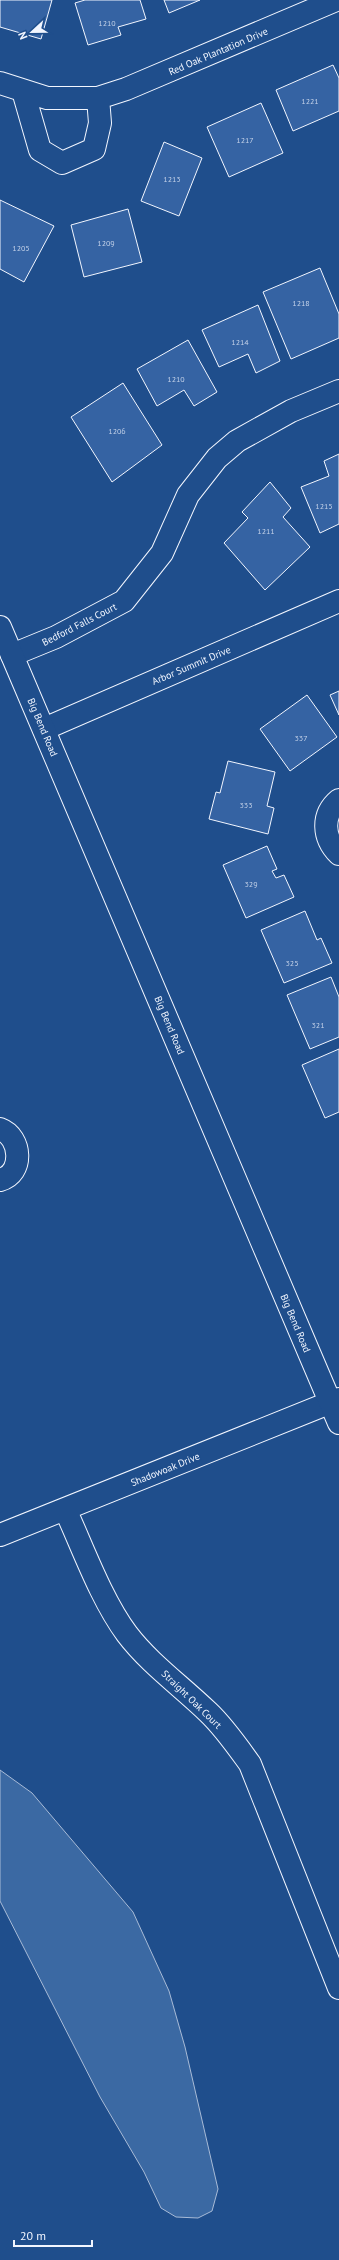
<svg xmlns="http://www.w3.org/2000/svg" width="339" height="2260" font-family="'PT Sans',sans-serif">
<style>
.water{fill:#3b69a3;stroke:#a8bbd7}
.building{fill:#3563a3;stroke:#f2f6ff}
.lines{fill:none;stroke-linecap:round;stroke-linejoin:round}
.minor-casing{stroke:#f2f6ff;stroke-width:24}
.primary-casing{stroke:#f2f6ff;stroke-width:24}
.minor{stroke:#1f4e8c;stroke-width:22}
.primary{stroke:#1f4e8c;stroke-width:22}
.labels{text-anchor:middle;stroke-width:3;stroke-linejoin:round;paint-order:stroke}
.number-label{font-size:8px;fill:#c3d1e8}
.street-label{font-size:10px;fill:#f2f6ff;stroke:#1f4e8c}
</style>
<rect width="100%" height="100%" fill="#1f4e8c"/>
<path class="water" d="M0 1770 32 1793 133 1912 169 1991 185 2047 218 2189 212 2211 198 2218 176 2217 161 2208 144 2172 100 2097 0 1901Z"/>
<path class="building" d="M0 0H52L41 39 0 27Z
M85 0H140L146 19 118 27 121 35 88 45 75 3Z
M164 0H200L169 13Z
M333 65 339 78V111L293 131 276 90Z
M261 103 283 153 229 177 207 127Z
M164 142 202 158 179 216 141 201Z
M0 200 54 226 24 282 0 269Z
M128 209 142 262 84 277 71 225Z
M320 268 339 314V338L291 359 263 292Z
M258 305 280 361 256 373 248 354 219 367 202 330Z
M188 340 217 392 194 406 184 390 157 406 137 369Z
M123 383 162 445 112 482 71 417Z
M339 454V524L320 533 301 487 329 476 324 461Z
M270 482 291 508 283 517 310 547 265 590 224 543 248 518 242 512Z
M339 691V715L330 695Z
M307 695 337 737 290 771 260 729Z
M228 761 275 772 267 806 274 808 268 834 209 819 216 792 220 793Z
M267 846 277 869 272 871 276 878 284 875 294 897 246 918 223 865Z
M305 911 317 940 321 938 332 963 284 983 261 930Z
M331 977 339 997V1037L310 1049 287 995Z
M339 1049V1112L325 1118 302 1065Z"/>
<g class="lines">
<g class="minor-casing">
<path id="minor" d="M0 83 47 98H98L126 89 336 0
M23 91 40 150 62 163 94 149 100 123 98 98
M12 655 56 637 124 601 162 553 188 495 217 458 237 441 291 411 339 391
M44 729 339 601
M339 800C321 815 323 838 339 854
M0 1129C22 1137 24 1174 0 1180
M65 1509C83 1548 101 1599 127 1634 149 1663 181 1686 208 1712 224 1727 237 1746 250 1764L339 1988
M0 1535 339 1399"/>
</g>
<g class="primary-casing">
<path id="primary" d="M0 627 339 1423"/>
</g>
<use href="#minor" class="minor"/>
<use href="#primary" class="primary"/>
</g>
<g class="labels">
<g class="number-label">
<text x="107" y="26">1210</text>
<text x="310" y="104">1221</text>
<text x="245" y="143">1217</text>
<text x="172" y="182">1213</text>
<text x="106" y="246">1209</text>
<text x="21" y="251">1205</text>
<text x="301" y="306">1218</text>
<text x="240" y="345">1214</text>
<text x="176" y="382">1210</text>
<text x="117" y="434">1206</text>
<text x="324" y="509">1215</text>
<text x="266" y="534">1211</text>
<text x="301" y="741">337</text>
<text x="246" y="808">333</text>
<text x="251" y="887">329</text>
<text x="292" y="966">325</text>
<text x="318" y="1028">321</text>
</g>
<g class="street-label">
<text transform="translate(218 51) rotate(-23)" y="4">Red Oak Plantation Drive</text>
<text transform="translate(79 624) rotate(-27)" y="4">Bedford Falls Court</text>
<text transform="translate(191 665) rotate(-23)" y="4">Arbor Summit Drive</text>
<text transform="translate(43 727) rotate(67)" y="4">Big Bend Road</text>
<text transform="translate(170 1025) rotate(67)" y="4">Big Bend Road</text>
<text transform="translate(296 1323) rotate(67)" y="4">Big Bend Road</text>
<text transform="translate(165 1469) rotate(-22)" y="4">Shadowoak Drive</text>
<text transform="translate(192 1699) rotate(44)" y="4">Straight Oak Court</text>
</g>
</g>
<g transform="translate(32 32) rotate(248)" stroke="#1f4e8c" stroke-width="3" paint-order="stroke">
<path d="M0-3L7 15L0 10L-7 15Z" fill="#f2f6ff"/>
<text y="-6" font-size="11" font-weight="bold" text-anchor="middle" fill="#f2f6ff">N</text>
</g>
<path d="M14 2240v6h78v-6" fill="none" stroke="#f2f6ff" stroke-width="2"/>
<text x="20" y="2240" font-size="12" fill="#f2f6ff" stroke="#1f4e8c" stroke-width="3" paint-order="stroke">20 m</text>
</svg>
